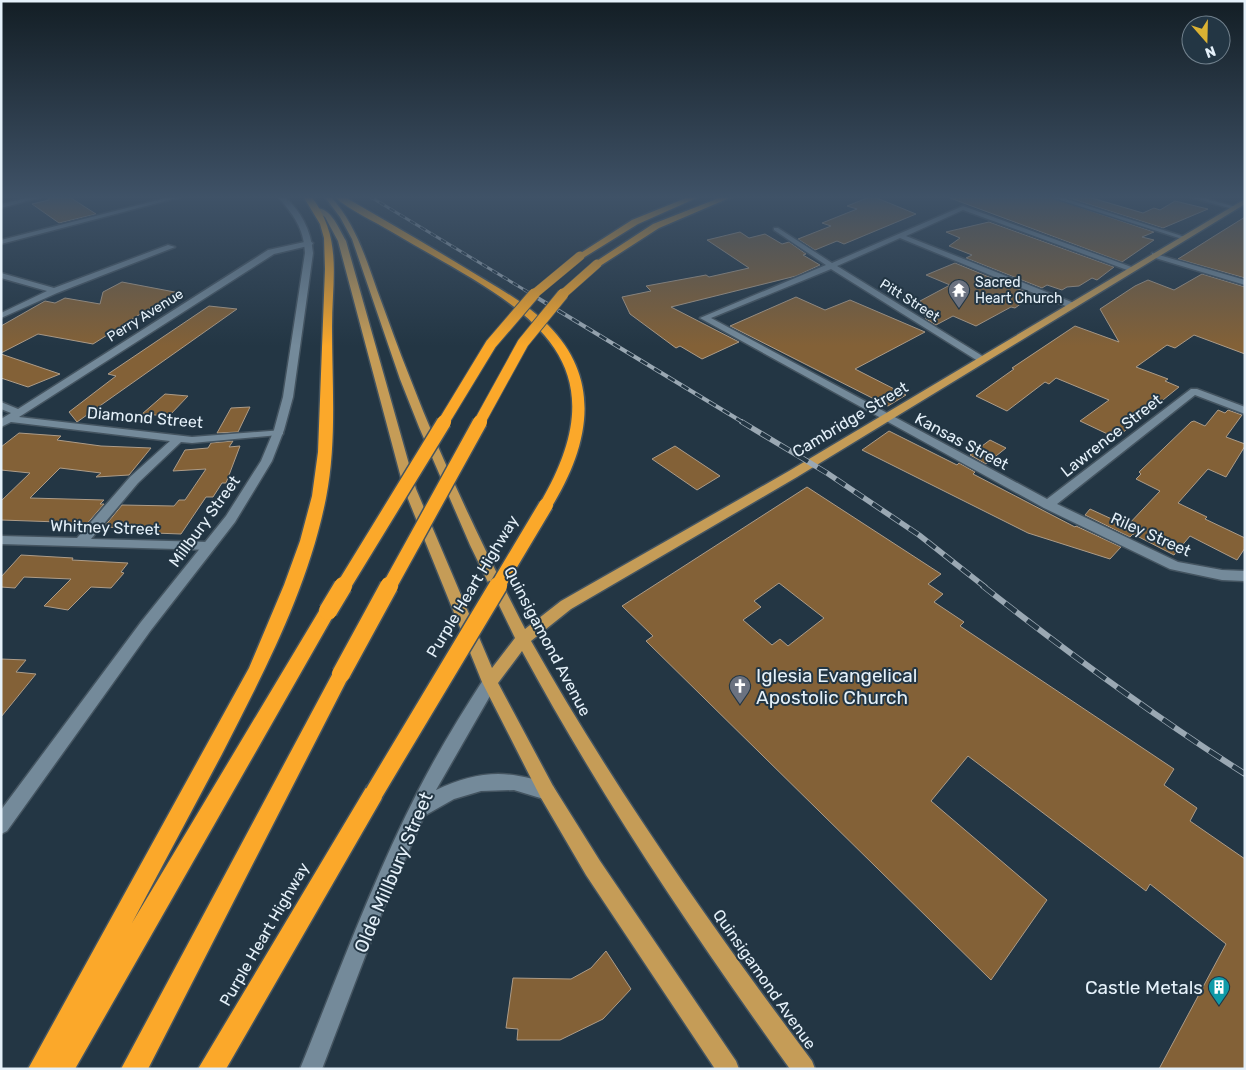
<svg xmlns="http://www.w3.org/2000/svg" width="1246" height="1070" font-family="Rubik,sans-serif">
<style>
.building{fill:#836137;stroke:#ad9c88;fill-rule:evenodd}
.lines{fill:none;stroke-linecap:round;stroke-linejoin:round}
.street-casing{stroke:#445460;stroke-width:3}
.secondary-casing{stroke:#445460;stroke-width:3}
.primary-casing{stroke:#445460;stroke-width:3}
.highway-casing{stroke:#445460;stroke-width:3}
.street{fill:#748a9a;fill-rule:evenodd}
.secondary{fill:#748a9a;fill-rule:evenodd}
.primary{fill:#c59c57;fill-rule:evenodd}
.highway{fill:#fba82a;fill-rule:evenodd}
.rail-far3-casing{stroke:#9aa8b3;stroke-width:3}
.rail-far2-casing{stroke:#9aa8b3;stroke-width:4}
.rail-far1-casing{stroke:#9aa8b3;stroke-width:5.5}
.rail-casing{stroke:#9aa8b3;stroke-width:6}
.rail-far3{stroke:#233644;stroke-width:2;stroke-dasharray:6;stroke-linecap:butt}
.rail-far2{stroke:#233644;stroke-width:2.5;stroke-dasharray:8;stroke-linecap:butt}
.rail-far1{stroke:#233644;stroke-width:4;stroke-dasharray:11;stroke-linecap:butt}
.rail{stroke:#233644;stroke-width:4.5;stroke-dasharray:14;stroke-linecap:butt}
.highway-bridge-far3-casing{stroke:#445460;stroke-width:10;stroke-linecap:butt}
.highway-bridge-far2-casing{stroke:#445460;stroke-width:13;stroke-linecap:butt}
.highway-bridge-far1-casing{stroke:#445460;stroke-width:17;stroke-linecap:butt}
.highway-bridge-casing{stroke:#445460;stroke-width:21;stroke-linecap:butt}
.highway-bridge-far3{stroke:#fba82a;stroke-width:9}
.highway-bridge-far2{stroke:#fba82a;stroke-width:11}
.highway-bridge-far1{stroke:#fba82a;stroke-width:14}
.highway-bridge{stroke:#fba82a;stroke-width:18}
.labels{text-anchor:middle;stroke-width:4;stroke-linejoin:round;paint-order:stroke}
.far-poi-label{font-size:14px;fill:#e5f1fa;stroke:#233644;text-anchor:start}
.far-street-label{font-size:14px;fill:#e5f1fa;stroke:#233644}
.street-label{font-size:16px;fill:#e5f1fa;stroke:#233644}
.near-poi-label{font-size:19px;fill:#e5f1fa;stroke:#233644;text-anchor:start}
.near-street-label{font-size:19px;fill:#e5f1fa;stroke:#233644}
</style>
<rect width="100%" height="100%" fill="#233644"/>
<path class="building" d="M47 196H68L96 214 59 223 32 204 49 200Z
M872 196 916 214 844 244 837 241 815 250 798 239 831 226 822 223 857 209 847 206Z
M950 196H1046L1154 232 1142 237 1154 240 1122 262 950 198Z
M1063 196H1085L1143 213 1154 208 1160 210 1175 201 1208 209 1163 228Z
M1245 217V278L1178 259 1216 235Z
M989 222 1114 267 1097 280 1092 278 1079 286 1067 287 1062 290 1047 285 1042 288 966 258 972 255 949 246 960 238 946 232Z
M740 232 749 238 765 234 782 244 789 242 806 254 803 255 820 265 796 276 671 307 739 342 702 359 680 346 676 348 630 314 622 297 651 291 646 286 706 275 709 277 749 268 707 240Z
M955 263 1033 295 1015 308 1011 307 976 326 953 316 936 325 926 319 920 301 950 285 926 275Z
M1202 274 1245 287V354L1194 335 1175 348 1167 345 1136 367 1168 379 1165 381 1179 387 1116 438 1080 421 1109 400 1056 378 1049 384 1045 382 1007 411 976 396 1014 369 1012 368 1075 326 1119 342 1100 309 1135 286 1148 280 1174 290Z
M122 282 180 293 142 313 93 344 38 334 1 353V326L45 301 55 303 65 298 100 304 103 292Z
M796 297 825 310 850 300 925 332 855 369 906 395 888 406 730 326Z
M209 306 237 309 77 422 69 412 116 376 108 374Z
M1 354 60 374 28 387 1 378Z
M165 394 188 396 169 416 142 414Z
M250 407 238 432 217 433 231 408Z
M1218 410 1225 413 1228 410 1242 415 1226 437 1245 444V446L1226 477 1208 469 1178 503 1207 517 1205 519 1245 538V548L1237 560 1190 536 1174 555 1133 534 1130 537 1085 515 1090 509 1127 526 1160 491 1136 479 1141 474 1139 472 1191 422 1194 421 1205 426Z
M889 431 957 465 959 463 975 472 973 474 1075 527 1076 526 1121 547 1110 559 1028 533 862 450Z
M19 433 61 436 57 440 101 446 151 448 129 475 96 477 101 473 60 468 30 498 104 500 100 504H104L85 526 55 527 59 522 1 520V501L30 473 1 470V447Z
M990 440 1006 448 986 464 970 455Z
M233 441 229 447 240 446 226 483H222L213 497H206L181 534 154 533 157 529 104 527 122 505 174 506 179 500H185L206 469 173 471 185 450 208 448 211 443Z
M675 446 720 476 697 490 652 459Z
M807 487 941 574 928 584 943 594 934 602 964 622 960 626 1174 769 1164 785 1197 808 1190 821 1245 859V1069H1159L1226 944 1150 884 1146 891 968 756 931 801 1047 900 991 980 646 641 653 636 622 606ZM779 583 824 618 788 646 780 639 772 645 743 620 761 607 754 601Z
M21 555 73 558 72 560 128 563 121 572 124 573 111 588 91 587 68 610 44 606 71 579 24 577 15 588 1 587V577Z
M1 659 26 660 16 672 36 674 1 717Z
M606 951 631 989 603 1019 560 1040H517L518 1029 506 1028 513 978 571 979 591 968Z"/>
<g class="lines">
<g class="street-casing">
<path id="street" d="M35 196H45L1 208V204Z
M174 196H184L1 244V240Z
M1048 196H1057L1188 238 1182 239Z
M963 206 1137 269 1130 271 963 210 906 236 1074 303V307H1068L900 238 837 266 984 357V361H978L831 269 711 318 1047 499 1191 389H1197L1245 407V414L1195 395 1057 504 1178 562 1222 570 1245 571V581L1222 580 1170 569 1044 508 700 318 826 265 774 230V228H778L832 263Z
M309 241 313 243 312 245 274 254 19 417 192 437 283 430V434L279 435 192 443 181 442 138 483 91 539 208 542 212 544 214 547 212 550 1 544V536L77 538 130 477 170 441 11 422 1 427V419L11 413 1 409V402L18 409 268 250Z
M168 245 175 247 57 293 1 318V313L47 291 1 278V273L54 288Z
M1152 253 1245 280V285L1152 257Z"/>
</g>
<g class="secondary-casing">
<path id="secondary" d="M277 196H284C301 211 311 230 313 253L293 397 284 430 272 461 235 522 151 630 7 831 1 834V810L141 622 226 516 261 461 274 430 283 397 305 253C304 228 293 214 277 196Z
M1186 196H1196L1236 207 1233 209Z
M490 675 495 677 498 682 436 790C478 770 511 769 553 786L556 792 553 798 547 800 514 790 481 791 454 799 424 816 384 907 322 1069H300C338 975 373 879 419 789 439 750 461 714 485 677Z"/>
</g>
<g class="primary-casing">
<path id="primary" d="M324 196H330C355 223 365 256 377 290 388 319 398 349 410 378 443 464 483 547 525 629L561 601 789 471 1245 199V204L797 477 571 609 531 641C614 788 711 926 812 1061L815 1069H790C693 934 601 797 522 651L498 683 553 786 600 861 736 1061 739 1069H715L586 875 541 798 482 682 404 489 338 241 325 217 315 210V208C331 207 339 229 346 241L416 489 492 668 515 638 470 545 419 427 400 379 352 239 340 217Z"/>
</g>
<g class="highway-casing">
<path id="highway" d="M303 196H311C343 238 332 278 332 327 332 383 337 442 326 498 308 589 264 672 222 754 192 810 162 867 132 923L322 606 328 604 334 606 336 611 75 1069H28L249 668 284 585 300 541 312 496 318 452 325 269 324 238 320 224Z
M334 196H343C384 220 426 244 467 269 495 286 525 302 548 325 604 381 588 448 551 508L546 510 539 505C633 348 510 302 392 232 374 221 350 211 334 196Z
M691 196H701L638 224 583 258 576 256 632 220Z
M724 196H734L659 228 600 266 592 264 653 224Z
M341 666 347 669 350 674 148 1069H121L335 669Z
M374 783 381 786 384 793 381 800 226 1069H198L367 786Z"/>
</g>
<use href="#street" class="street"/>
<use href="#secondary" class="secondary"/>
<use href="#primary" class="primary"/>
<use href="#highway" class="highway"/>
<g class="rail-far3-casing">
<path id="rail-far3" d="M369 196 533 295"/>
</g>
<g class="rail-far2-casing">
<path id="rail-far2" d="M531 294 744 423"/>
</g>
<g class="rail-far1-casing">
<path id="rail-far1" d="M742 422 827 473 919 535 985 587"/>
</g>
<g class="rail-casing">
<path id="rail" d="M983 586C1068 653 1154 716 1245 774"/>
</g>
<use href="#rail-far3" class="rail-far3"/>
<use href="#rail-far2" class="rail-far2"/>
<use href="#rail-far1" class="rail-far1"/>
<use href="#rail" class="rail"/>
<g class="highway-bridge-far3-casing">
<path id="highway-bridge-far3" d="M533 295 580 256
M562 295 597 264"/>
</g>
<g class="highway-bridge-far2-casing">
<path id="highway-bridge-far2" d="M443 423 491 344 534 294
M479 423 523 343 563 294"/>
</g>
<g class="highway-bridge-far1-casing">
<path id="highway-bridge-far1" d="M343 587 444 422
M389 587 480 422
M497 587 546 505"/>
</g>
<g class="highway-bridge-casing">
<path id="highway-bridge" d="M328 611 343 586
M341 674 389 586
M374 793 498 586"/>
</g>
<use href="#highway-bridge-far3" class="highway-bridge-far3"/>
<use href="#highway-bridge-far2" class="highway-bridge-far2"/>
<use href="#highway-bridge-far1" class="highway-bridge-far1"/>
<use href="#highway-bridge" class="highway-bridge"/>
</g>
<linearGradient id="sky" x2="0" y2="1"><stop stop-color="#131e25"/><stop offset="0.57" stop-color="#3f5267"/><stop offset="1" stop-color="#3f5267" stop-opacity="0"/></linearGradient>
<rect width="1246" height="346" fill="url(#sky)"/>
<defs>
<g id="temple-pin" transform="scale(1.125)"><path d="M0 17L-7.5 6A9.5 9.5 0 1 1 7.5 6Z" fill="#6b7280" stroke="#233644"/><path d="M0-6L5-2H3V0L6.5 2.5H4V6H1.5V3h-3V6H-4V2.5H-6.5L-3 0V-2H-5Z" fill="#fff"/></g>
<g id="church-pin" transform="scale(1.125)"><path d="M0 17L-7.5 6A9.5 9.5 0 1 1 7.5 6Z" fill="#6b7280" stroke="#233644"/><path d="M-1.2-6h2.4v3.5h3.3v2.4h-3.3V6h-2.4V-.1h-3.3v-2.4h3.3Z" fill="#fff"/></g>
<g id="building-pin" transform="scale(1.125)"><path d="M0 17L-7.5 6A9.5 9.5 0 1 1 7.5 6Z" fill="#0f9aa8" stroke="#233644"/><path d="M-4-6H4V6H1V3H-1V6H-4ZM-2.5-4.3h1.7v1.8h-1.7ZM.8-4.3h1.7v1.8H.8ZM-2.5-1h1.7V.8h-1.7ZM.8-1h1.7V.8H.8Z" fill="#fff"/></g>
</defs>
<g fill-rule="evenodd">
<use href="#temple-pin" x="959" y="290"/>
<use href="#church-pin" x="740" y="686"/>
<use href="#building-pin" x="1219" y="987"/>
</g>
<g class="labels">
<g class="far-poi-label">
<text x="975" y="287">Sacred<tspan x="975" dy="16">Heart Church</tspan></text>
</g>
<g class="far-street-label">
<text transform="translate(910 300) rotate(32)" y="5">Pitt Street</text>
<text transform="translate(145 315) rotate(-32)" y="5">Perry Avenue</text>
</g>
<g class="street-label">
<text transform="translate(145 417) rotate(5)" y="6">Diamond Street</text>
<text transform="translate(850 419) rotate(-31)" y="6">Cambridge Street</text>
<text transform="translate(1111 435) rotate(-38)" y="6">Lawrence Street</text>
<text transform="translate(962 441) rotate(28)" y="6">Kansas Street</text>
<text transform="translate(204 521) rotate(-54)" y="6">Millbury Street</text>
<text transform="translate(105 527) rotate(2)" y="6">Whitney Street</text>
<text transform="translate(1151 534) rotate(24)" y="6">Riley Street</text>
<text transform="translate(472 586) rotate(-59)" y="6">Purple Heart Highway</text>
<text transform="translate(548 641) rotate(62)" y="6">Quinsigamond Avenue</text>
<text transform="translate(264 934) rotate(-60)" y="6">Purple Heart Highway</text>
<text transform="translate(765 979) rotate(55)" y="6">Quinsigamond Avenue</text>
</g>
<g class="near-poi-label">
<text x="756" y="682">Iglesia Evangelical<tspan x="756" dy="22">Apostolic Church</tspan></text>
<text x="1203" y="994" text-anchor="end">Castle Metals</text>
</g>
<g class="near-street-label">
<text transform="translate(393 872) rotate(-67)" y="7">Olde Millbury Street</text>
</g>
</g>
<rect width="1246" height="1070" fill="none" stroke="#e5f1fa" stroke-width="5"/>
<g transform="translate(1206 40) rotate(160)"><circle r="24" fill="#233644" stroke="#71818d"/>
<path d="M0-4L9 19L0 12L-9 19Z" fill="#dbb233"/>
<text y="-8" font-size="14" font-weight="bold" text-anchor="middle" fill="#e5f1fa">N</text>
</g>
</svg>
